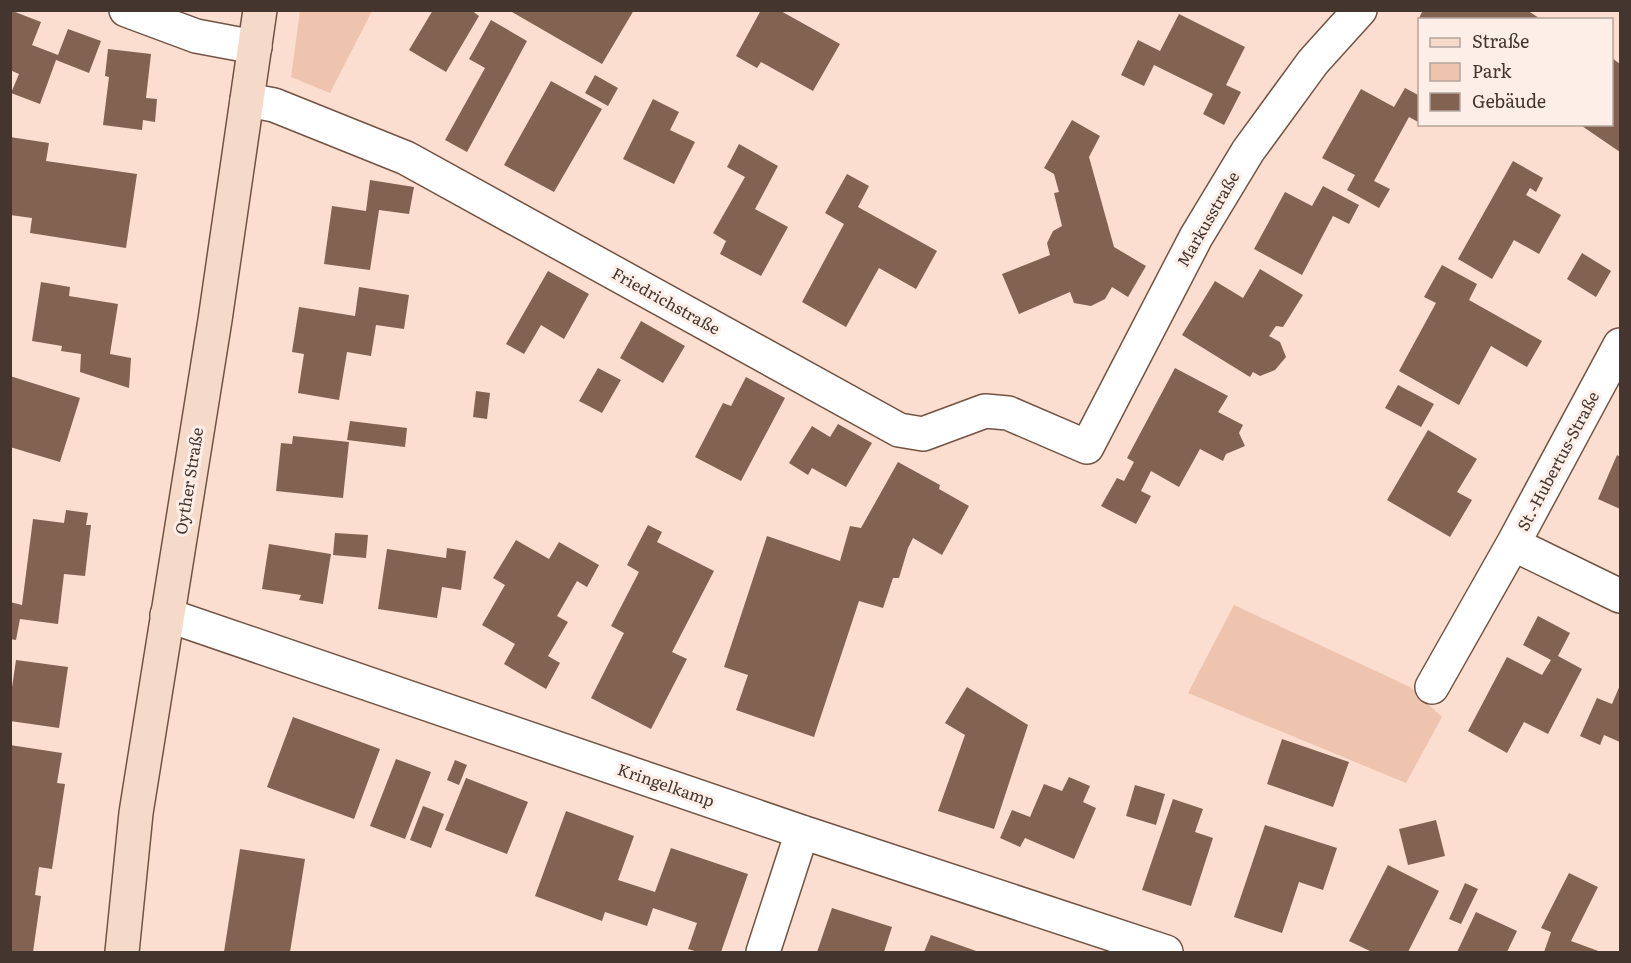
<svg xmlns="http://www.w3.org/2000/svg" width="1631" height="963" font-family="Literata,serif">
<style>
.green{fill:#eec4ae}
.building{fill:#826352}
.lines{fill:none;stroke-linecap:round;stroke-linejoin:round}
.street-casing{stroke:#725343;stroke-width:36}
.secondary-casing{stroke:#725343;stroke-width:36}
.street{stroke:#fff;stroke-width:33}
.secondary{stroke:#f5daca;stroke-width:33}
.labels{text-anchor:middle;stroke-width:6;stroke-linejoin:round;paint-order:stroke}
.street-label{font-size:16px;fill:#44362f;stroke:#fdeee7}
</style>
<rect width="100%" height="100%" fill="#fbdecf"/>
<path class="green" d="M300 11H372L330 93 291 77Z
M1234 605 1410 687 1442 717 1406 783 1188 693Z"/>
<path class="building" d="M10 10 41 22 32 45 58 55 68 29 101 41 89 73 56 60 40 104 11 93 19 74 10 70Z
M433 10H471L479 16 446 72 409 50Z
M513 10H634L602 64 512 12Z
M761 10H779L840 44 813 91 761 62 757 68 736 56Z
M1423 10H1527L1542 20H1418Z
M1179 14 1245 47 1226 85 1241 92 1224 125 1203 114 1213 94 1154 65 1144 86 1121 75 1138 40 1160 51Z
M491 20 527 41 467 152 445 140 485 68 469 59Z
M108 49 151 54 146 98 157 99 155 122 143 120 142 130 103 125 109 77 105 76Z
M1612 58 1620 64V152L1579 124H1612Z
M595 75 618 88 608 106 585 93Z
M551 81 602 109 554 192 504 165Z
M1405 88 1420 96V123L1409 117 1374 181 1390 189 1379 208 1347 190 1355 175 1322 158 1361 89 1394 107Z
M653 99 679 112 670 130 695 142 674 184 623 159Z
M1072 120 1100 136 1089 157 1114 247 1146 266 1128 297 1112 287 1105 299 1091 306 1074 303 1070 292 1019 314 1002 274 1050 255 1047 243 1053 231 1062 226 1054 193 1059 192 1054 174 1044 168Z
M10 137 49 143 46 161 137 174 126 248 30 233 32 218 10 215Z
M739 144 778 166 755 209 788 227 761 276 720 254 726 241 713 233 745 177 727 167Z
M1513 161 1543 178 1536 192 1530 188 1526 195 1561 215 1539 254 1514 240 1492 279 1458 259Z
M847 174 869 186 858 207 937 251 916 289 879 268 846 327 802 302 844 224 825 213Z
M370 180 414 187 409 214 379 210 370 270 324 264 332 206 366 211Z
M1323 186 1359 205 1349 224 1333 216 1302 275 1254 249 1285 192 1312 206Z
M1582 253 1611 271 1596 297 1567 279Z
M1442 265 1477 284 1469 300 1542 341 1527 367 1491 346 1459 405 1399 371 1436 303 1424 297Z
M1260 269 1303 295 1283 327 1276 326 1269 336 1280 342 1286 357 1275 370 1260 376 1253 372 1250 377 1182 335 1215 281 1243 298Z
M548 271 589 294 564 339 541 325 524 354 506 344Z
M41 282 70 287 69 296 118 304 110 354 131 358 129 388 80 372 81 354 61 351 62 346 32 341Z
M359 287 409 295 404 329 376 325 371 356 347 352 339 400 298 393 304 354 292 352 299 307 355 316Z
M641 321 685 346 663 383 620 358Z
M598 368 621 380 602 413 579 401Z
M1175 368 1228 396 1218 412 1243 425 1239 433 1245 446 1226 454 1223 461 1200 449 1179 487 1151 471 1141 491 1151 496 1136 524 1101 506 1117 478 1124 481 1134 462 1127 458Z
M10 376 80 398 60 462 10 447Z
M746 377 785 398 741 481 695 457 723 403 731 406Z
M1398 385 1434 404 1421 427 1385 408Z
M476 391 490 393 487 419 473 417Z
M350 421 407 428 405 447 347 440Z
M838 424 872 443 846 487 812 468 808 475 789 463 812 426 830 437Z
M1428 430 1477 459 1457 492 1472 500 1450 537 1387 500Z
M293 436 349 442 343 498 276 491 281 443 292 444Z
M1617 455 1620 457V509L1598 499Z
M898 462 940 485 939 489 969 506 942 555 913 538 908 548 899 578H893L883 608 859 601 814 737 736 710 748 675 724 667 767 536 840 561 850 526 861 528Z
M66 510 88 513 86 525H91L85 576 64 574 58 624 20 619 16 640 10 639V602L22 605 33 519 64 523Z
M648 525 662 532 657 542 714 571 672 652 687 659 651 729 591 698 624 633 611 626 639 572 627 565Z
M335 533 368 535 366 558 333 555Z
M516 540 549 559 559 542 599 565 587 587 577 581 557 616 568 622 548 656 560 663 546 689 504 664 515 644 482 625 505 585 493 578Z
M269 544 331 554 323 604 299 600 301 595 262 589Z
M447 548 466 551 461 590 442 587 437 618 378 609 387 549 446 558Z
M1538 616 1570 633 1558 656 1582 669 1548 734 1524 722 1507 753 1468 731 1507 657 1542 675 1551 660 1523 645Z
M16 660 68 667 59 728 10 721V701Z
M1620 685V742L1604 735 1600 745 1580 736 1597 698 1612 704Z
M967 687 1028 725 994 829 938 811 965 735 945 723Z
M293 717 380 749 354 819 267 787Z
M1282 739 1349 762 1333 807 1267 784Z
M10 745 62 753 57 783 65 784 52 869 39 867 35 895 41 896 33 952H10Z
M396 759 431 772 405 839 370 826Z
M455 760 467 765 459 785 447 780Z
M1069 777 1090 786 1083 802 1096 808 1074 859 1025 838 1020 847 1000 838 1012 810 1030 817 1044 784 1062 791Z
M466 778 528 802 507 854 445 830Z
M1135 785 1165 794 1156 825 1126 816Z
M1173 799 1203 809 1195 832 1213 838 1191 906 1142 890Z
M423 806 444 814 431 848 410 840Z
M566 811 634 836 618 880 655 892 671 848 748 874 721 952H698L688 949 697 923 653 908 647 926 605 912 602 921 535 896Z
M1436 820 1445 856 1408 865 1399 829Z
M1265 825 1337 848 1323 890 1299 882 1282 933 1234 917Z
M240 849 305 859 290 952H224Z
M1388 865 1439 891 1408 952H1372L1349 941Z
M1569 873 1598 887 1571 941 1601 952H1544L1551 932 1541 928Z
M1465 883 1478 889 1461 924 1449 919Z
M832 908 892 927 884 952H817Z
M1476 912 1517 931 1507 952H1457Z
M931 935 979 952H924Z"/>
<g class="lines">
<g class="street-casing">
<path id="street" d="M126 10 196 36 255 47
M247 100 274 105 406 158 899 430 923 434 985 411 1008 413 1087 447 1196 237 1248 151 1313 62 1360 10
M1513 544 1620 596
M167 615 802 832 1166 952
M1432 687 1513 544 1620 345
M763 952 802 832"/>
</g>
<g class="secondary-casing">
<path id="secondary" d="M122 952 136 813 215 320 260 10"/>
</g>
<use href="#street" class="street"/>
<use href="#secondary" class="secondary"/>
</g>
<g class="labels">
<g class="street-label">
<text transform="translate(1208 219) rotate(-60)" y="6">Markusstraße</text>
<text transform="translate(666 301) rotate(29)" y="6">Friedrichstraße</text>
<text transform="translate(1558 461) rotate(-62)" y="6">St.-Hubertus-Straße</text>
<text transform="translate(189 481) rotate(-81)" y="6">Oyther Straße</text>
<text transform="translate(666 785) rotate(19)" y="6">Kringelkamp</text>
</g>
</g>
<rect width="1631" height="963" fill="none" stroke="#44362f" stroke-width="24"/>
<rect x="1418" y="18" width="195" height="108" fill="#fdeee7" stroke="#b3a49d" stroke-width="1.5"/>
<rect x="1430" y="38" width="30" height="9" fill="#f5daca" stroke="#b3a49d" stroke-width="1.5"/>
<text x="1472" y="48" font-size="18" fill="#44362f">Straße</text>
<rect x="1430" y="63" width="30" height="18" fill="#eec4ae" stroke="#b3a49d" stroke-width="1.5"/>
<text x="1472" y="78" font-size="18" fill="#44362f">Park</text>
<rect x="1430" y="93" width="30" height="18" fill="#826352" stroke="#b3a49d" stroke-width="1.5"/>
<text x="1472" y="108" font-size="18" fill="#44362f">Gebäude</text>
</svg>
